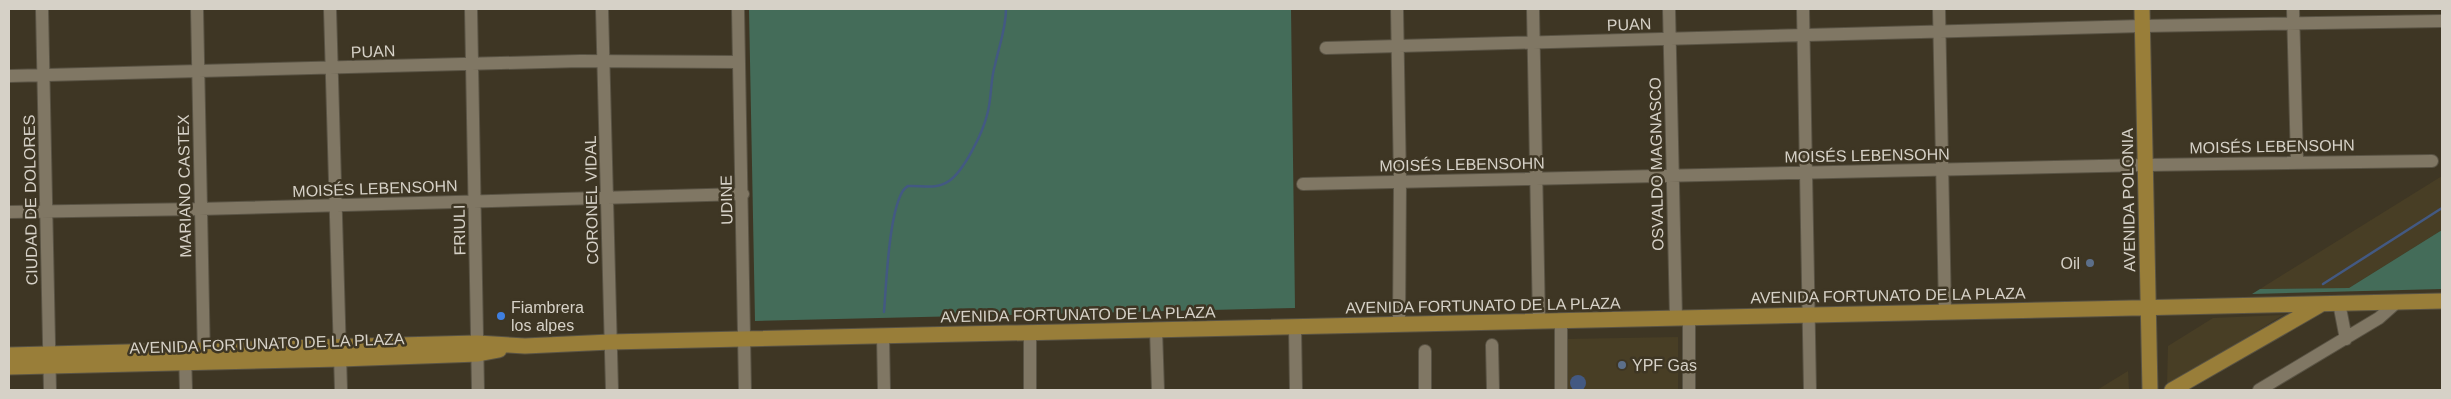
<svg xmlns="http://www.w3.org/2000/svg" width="2451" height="399" font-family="Helvetica,sans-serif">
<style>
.built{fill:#483e25}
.green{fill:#446c59}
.water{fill:#435982}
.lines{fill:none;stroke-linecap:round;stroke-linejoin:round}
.stream{stroke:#435982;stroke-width:2.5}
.minor-casing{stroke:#595344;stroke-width:14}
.major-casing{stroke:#595344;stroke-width:17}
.minor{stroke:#807764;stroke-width:12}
.major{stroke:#997e39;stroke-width:15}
.service-dot{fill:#5c6f8a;stroke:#3e3624;stroke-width:2}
.shop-dot{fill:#3f7fe0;stroke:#3e3624;stroke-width:2}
.labels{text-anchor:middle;stroke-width:5;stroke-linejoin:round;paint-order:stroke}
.street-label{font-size:16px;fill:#d6d1c7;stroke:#3e3624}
.poi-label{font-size:16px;fill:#d6d1c7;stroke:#3e3624;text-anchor:start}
</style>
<rect width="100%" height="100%" fill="#3e3624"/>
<path class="built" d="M2442 176V230L2349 288 2260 289Z
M2283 315 2167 386 2168 346 2213 318Z
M1678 337V390H1566L1565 339Z
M2128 371 2129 390H2097Z"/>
<path class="green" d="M749 9H1291L1295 308 755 321Z
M2442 230V289L2252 294 2260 289 2349 288Z"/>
<path class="water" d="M1570 383a8 8 0 1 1 16 0a8 8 0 1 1-16 0Z"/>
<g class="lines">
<path class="stream" d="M2323 284 2442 208
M884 312C886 290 889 195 908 186 922 185 936 190 949 181 964 171 983 132 987 115 992 99 990 81 995 65 999 46 1006 29 1006 9"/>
<g class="minor-casing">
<path id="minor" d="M42 9 50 390
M197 9 204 359
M330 9 341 390
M471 9 478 390
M602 9 612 390
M738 9 745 390
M1397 9 1400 182 1399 324
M1533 9 1539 321
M1669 9 1676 318
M1803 9 1810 390
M1939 9 1945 311
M2293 9 2297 162
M1326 48 2142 26 2442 21
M9 76 580 61 738 62
M1303 184 2145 165 2432 161
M9 212 199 209 743 194
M2339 303 2346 339
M1561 320V390
M1295 327 1296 390
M1156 330 1158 390
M1030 333V390
M883 336 884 390
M1492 345 1493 390
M1425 351V390
M185 353 186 390
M1689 390V317
M2259 390 2379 318 2397 302"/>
</g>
<g class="major-casing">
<path id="major" d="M2142 9 2150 390
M9 355 477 343 525 346 610 342 2442 301
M9 367 340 359 478 354 499 350
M2172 390 2320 305"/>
</g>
<use href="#minor" class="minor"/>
<use href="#major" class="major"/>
</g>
<g class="service-dot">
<circle cx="2090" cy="263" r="5"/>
<circle cx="1622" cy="365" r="5"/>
</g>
<circle class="shop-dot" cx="501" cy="316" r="5"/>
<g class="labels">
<g class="street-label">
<text transform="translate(1629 24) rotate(-2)" y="6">PUAN</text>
<text transform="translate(373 51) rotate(-2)" y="6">PUAN</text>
<text transform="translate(2272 146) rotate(-1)" y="6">MOISÉS LEBENSOHN</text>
<text transform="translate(1867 155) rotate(-1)" y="6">MOISÉS LEBENSOHN</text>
<text transform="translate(1462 164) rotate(-1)" y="6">MOISÉS LEBENSOHN</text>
<text transform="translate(1656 164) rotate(-91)" y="6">OSVALDO MAGNASCO</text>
<text transform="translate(184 186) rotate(-91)" y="6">MARIANO CASTEX</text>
<text transform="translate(375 188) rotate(-2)" y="6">MOISÉS LEBENSOHN</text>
<text transform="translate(30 200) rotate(-91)" y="6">CIUDAD DE DOLORES</text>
<text transform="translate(591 200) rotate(-91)" y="6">CORONEL VIDAL</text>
<text transform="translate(726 200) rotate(-91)" y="6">UDINE</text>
<text transform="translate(2128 200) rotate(-91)" y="6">AVENIDA POLONIA</text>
<text transform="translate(459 230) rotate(-91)" y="6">FRIULI</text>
<text transform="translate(1888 295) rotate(-1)" y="6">AVENIDA FORTUNATO DE LA PLAZA</text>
<text transform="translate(1483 305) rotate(-1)" y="6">AVENIDA FORTUNATO DE LA PLAZA</text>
<text transform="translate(1078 314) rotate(-1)" y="6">AVENIDA FORTUNATO DE LA PLAZA</text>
<text transform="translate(267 343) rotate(-2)" y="6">AVENIDA FORTUNATO DE LA PLAZA</text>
</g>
<g class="poi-label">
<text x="2080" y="269" text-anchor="end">Oil</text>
<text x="511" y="313">Fiambrera<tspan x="511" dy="18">los alpes</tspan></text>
<text x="1632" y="371">YPF Gas</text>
</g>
</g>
<rect width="2451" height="399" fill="none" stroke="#d6d1c7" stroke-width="20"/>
</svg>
